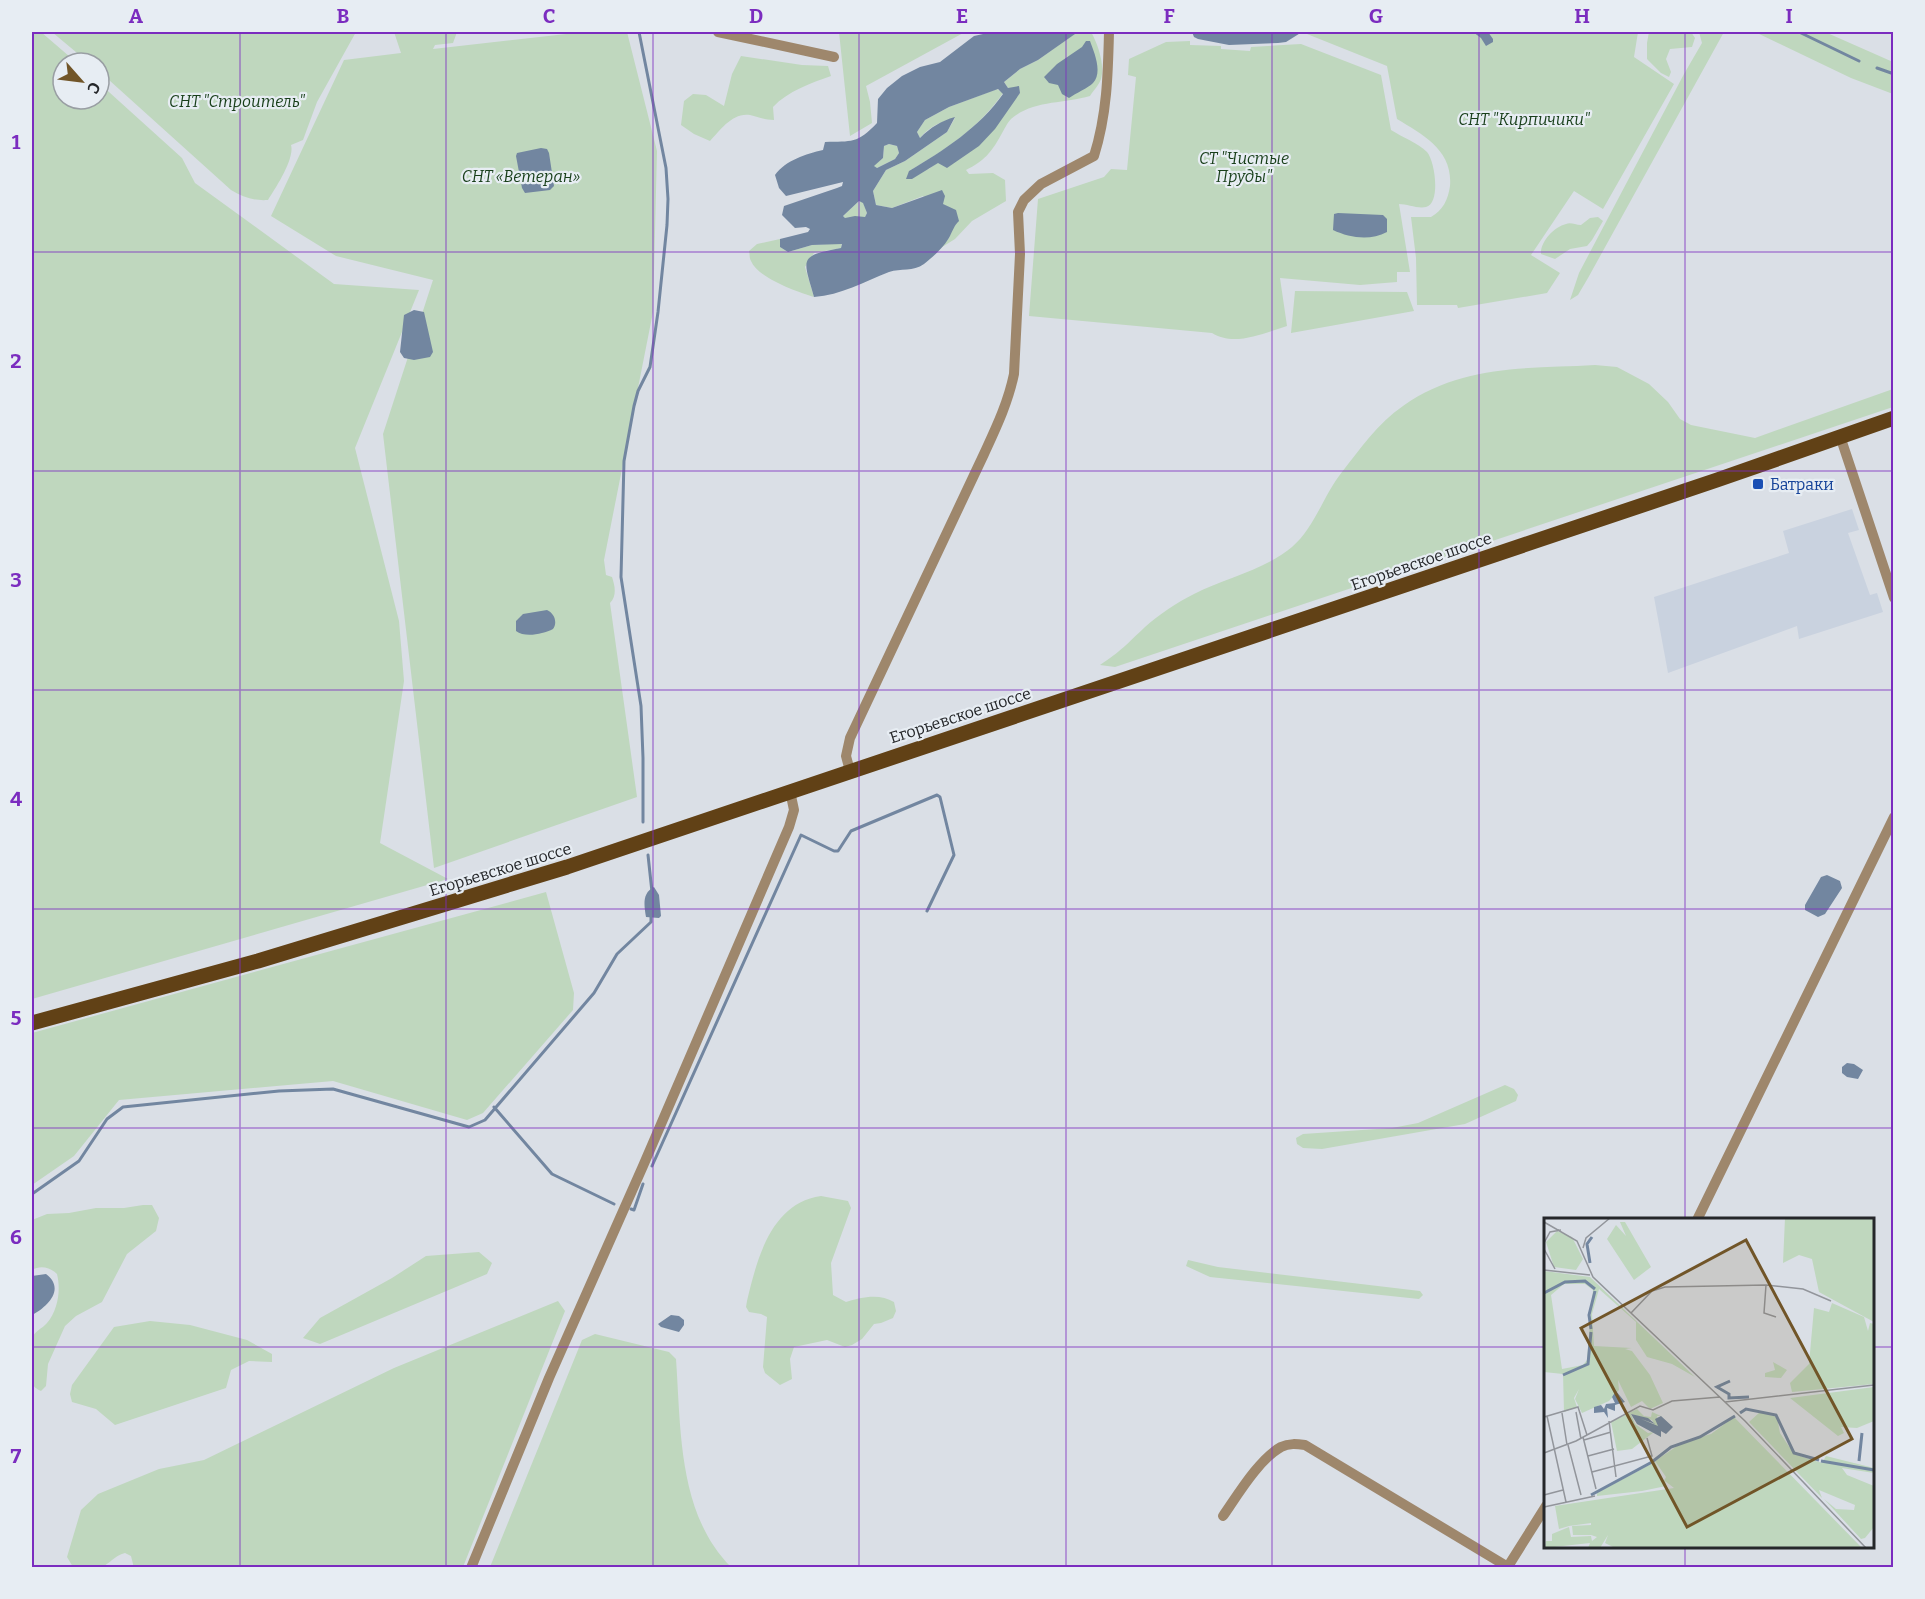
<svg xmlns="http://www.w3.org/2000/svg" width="1925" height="1599" font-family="Bitter,serif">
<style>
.built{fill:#c9d2df}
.green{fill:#bfd7be}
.water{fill:#7286a0;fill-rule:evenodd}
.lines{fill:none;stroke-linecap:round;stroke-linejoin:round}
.stream{stroke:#7286a0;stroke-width:3}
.minor{stroke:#9e876c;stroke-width:10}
.primary{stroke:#614116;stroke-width:15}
.grid{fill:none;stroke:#7b2cbf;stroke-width:1.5;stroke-opacity:0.55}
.transit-dot{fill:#1a4fb4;stroke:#e7edf3;stroke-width:2}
.labels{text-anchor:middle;stroke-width:4.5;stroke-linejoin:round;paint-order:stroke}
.park-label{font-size:16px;font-style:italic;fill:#183f1a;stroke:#e7edf3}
.transit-label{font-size:16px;fill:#164399;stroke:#e7edf3;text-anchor:start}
.street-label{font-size:16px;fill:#25272a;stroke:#e7edf3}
.inset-river{fill:none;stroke:#7286a0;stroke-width:3}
.inset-road{fill:none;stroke:#92959b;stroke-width:1.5}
.view{fill:#715528;fill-opacity:0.15;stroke:#715528;stroke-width:3}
.inset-edge{fill:none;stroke:#25272a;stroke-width:3}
.neatline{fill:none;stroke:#7b2cbf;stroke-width:2}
.grid-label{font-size:20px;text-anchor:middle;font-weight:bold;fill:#7b2cbf}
</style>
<rect width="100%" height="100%" fill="#dadfe6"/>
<path class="built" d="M1852 509 1859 530 1848 533 1870 595 1877 593 1883 612 1799 639 1797 626 1668 673 1654 597 1789 553 1783 531Z"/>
<path class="green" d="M32 32H41L77 63H63V99H99V83L182 158 195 183 334 284 419 290 355 448 399 621 404 681 380 843 448 879 32 999Z
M52 32H356L317 102 303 140 291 145C295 159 275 189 268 200 253 201 243 197 231 190L99 71V63H89Z
M394 32H457L453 43 435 45 433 49 584 32H627L657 151 653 312 604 560 606 575 612 577C615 586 617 596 610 603L637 797 434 868 383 434 433 280 336 256 271 216 344 60 401 53Z
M839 32H965L866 86 870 102 872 123 850 136Z
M1070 32H1091C1098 44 1105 65 1101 79 1099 85 1093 91 1090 96 1063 104 1033 100 1011 119 1007 123 1004 130 1001 135 991 153 984 161 966 170L969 174 993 173 1005 180 1006 201 972 221 955 239 939 249 949 238 953 226 923 196 892 208 876 205 873 191 886 170 905 161 947 132 955 118C940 122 930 126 920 138L917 132 925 120 949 107 997 89 1003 93C980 127 944 151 909 171L929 169 1009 106 1020 93 1008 88 1004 82 1020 69 1038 60 1074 34Z
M1308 32H1638L1634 57 1674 84 1603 209 1574 191 1531 255 1560 273 1547 293 1458 308 1457 305H1417L1416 258 1411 217H1431C1443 210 1448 200 1450 186 1453 150 1423 135 1397 119L1387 66 1307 34Z
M1649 32H1691L1695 38 1692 47 1670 49 1666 59 1671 72 1669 77 1661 73 1647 59V43Z
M1699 32H1724L1588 278 1578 295 1570 300 1579 273 1684 74 1702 43Z
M1755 32H1825L1893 62V94L1851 78Z
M1190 41V45L1221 46V49L1250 51 1251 47 1301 44 1381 75 1391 130C1402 137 1418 143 1427 152 1435 161 1441 203 1426 207 1418 209 1407 204 1399 204L1410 272H1397V282L1360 285 1280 278 1287 326C1264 333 1234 347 1212 333L1029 316 1038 199 1104 177 1111 169 1127 170 1136 77 1128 75 1129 59 1166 42Z
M741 56 802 65 828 66 831 76C811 83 788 91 773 107L774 120C765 120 759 117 750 115 733 112 720 130 710 141L694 134 681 125 684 101 693 94 706 95 724 106 732 74Z
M889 144 897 146 899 153 895 159 877 168 873 166 883 158 884 146Z
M859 201 863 202 867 213 865 217 845 218 843 216Z
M1598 217 1603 221 1592 240 1587 246 1570 249 1555 259 1541 254C1540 242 1554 227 1566 224 1571 222 1575 225 1581 225L1590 218Z
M780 239V247L788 252 812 245 842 243 841 248 814 253 805 267 814 297C797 292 758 278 751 261 749 258 750 254 749 251L757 244Z
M1295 291 1407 292 1414 311 1291 333Z
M1595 365 1617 367 1649 384 1668 402 1680 419 1691 425 1755 438 1893 389V407L1115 667 1100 665C1120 652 1128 643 1145 627 1158 615 1178 602 1194 594 1225 578 1265 570 1292 547 1315 527 1323 496 1342 472 1360 449 1378 423 1403 406 1462 364 1527 369 1595 365Z
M546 892 574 993 573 1010 483 1113 467 1120 333 1081 119 1100 74 1156 32 1185V1033Z
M1505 1085 1514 1089 1518 1095 1516 1101 1465 1124 1322 1149 1303 1148 1297 1144 1296 1138 1303 1134 1392 1128 1418 1123Z
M821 1196 848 1201 851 1208 831 1263 833 1295 846 1302C861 1297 880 1293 894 1302L896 1311 893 1318 881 1323 874 1324 862 1339 852 1345 845 1347 827 1340 794 1347 790 1359 792 1379 780 1385 765 1373 763 1367 767 1317 761 1314 749 1312 746 1307 747 1301C757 1259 771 1203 821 1196Z
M143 1205H152L159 1218 156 1231 127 1254 102 1302 76 1316 65 1326 48 1364 46 1386 41 1391C37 1389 33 1387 32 1382 30 1374 30 1347 32 1339 34 1331 42 1329 47 1323 58 1310 61 1290 57 1274 50 1267 40 1265 32 1270V1220L47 1214 69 1213 96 1208H124Z
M479 1252 492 1263 487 1274 320 1344 303 1338 320 1318 392 1278 426 1256Z
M1188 1260 1218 1267 1420 1291 1423 1295 1419 1299 1210 1277 1186 1266Z
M558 1301 565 1311 463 1567 134 1568 131 1556 125 1553C116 1555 112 1561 104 1566 96 1570 81 1568 73 1567L67 1557 81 1510 98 1494 159 1469 204 1460 394 1368Z
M150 1321 190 1325 247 1340 272 1354V1362L249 1361 231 1370 226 1388 115 1425 96 1409 72 1402 70 1394 72 1385 114 1327Z
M595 1334 669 1352 676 1359C681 1430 678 1514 731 1567H490L582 1340Z"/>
<path class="water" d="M992 32H1070L1075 34 1038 60 1020 69 1004 82 1008 88 1019 86 1020 93 995 129 979 146 947 168 938 163 912 179H906L909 171C943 151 980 127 1003 94L998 89 949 107 925 120 917 132 920 138C931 127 941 121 955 117L947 132 905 161 886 170 873 191 876 205 892 208 942 190 945 196 943 204 956 210 959 221C954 226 953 230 950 236 945 246 933 257 924 264 913 272 901 268 889 272 864 282 841 295 814 297 803 258 798 256 841 248L842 244 812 245 788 252 780 247V239L808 232 810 229 806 227 795 228 782 215 784 206 837 188 842 186 843 182 786 196 779 188 775 175C786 160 806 154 823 150L825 142C852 141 857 144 877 123L878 99 887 88 902 76 920 67 940 62 974 36ZM889 144 897 146 899 153 895 159 877 168 874 166 883 158 884 146ZM859 201 863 203 867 213 865 217 855 216 845 218 843 216Z
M1192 32H1302L1286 42 1278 43 1229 45 1198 39 1194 37Z
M1473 32H1488L1493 39V42L1486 46 1481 38Z
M1086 41H1090C1094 52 1103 72 1093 83 1088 88 1076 93 1069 98L1062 94 1058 85 1049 83 1044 77 1057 64 1082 47Z
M541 148 547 149 549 153 554 186 550 190 525 193 522 188 516 156 517 153Z
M1338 213 1383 215 1387 219V232C1370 241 1350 238 1333 230L1334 214Z
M414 310 424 312 433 352 430 357 414 360 404 358 400 352 404 315Z
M547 610C554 613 558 622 553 629 543 634 525 638 516 631V621L523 614Z
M1827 875 1840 881 1842 888 1825 914 1818 917 1805 910V905L1821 877Z
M654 887 659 895 661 916 659 918 646 917C644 905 642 893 654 887Z
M1847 1063 1854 1064 1863 1070 1858 1079 1847 1077 1842 1073V1067Z
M46 1274C66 1289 47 1307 32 1315V1276Z
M671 1315 679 1316 684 1320V1325L679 1332 661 1327 658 1324Z"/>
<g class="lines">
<path class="stream" d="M639 32 666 168 668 199 667 225 658 312 650 367 638 391 634 406 624 461 621 577 641 706 643 758V822
M1799 32 1859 61
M1877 68 1894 74
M648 855 652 892
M494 1107 552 1174 614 1204
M652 1166 801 835 834 851H838L851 831 937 795 940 797 954 855 927 911
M32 1194 79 1161 107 1119 123 1107 279 1091 333 1089 469 1127 485 1120 594 993 617 954 651 922V916
M631 1209 634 1210 643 1184"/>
<path class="minor" d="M718 32 834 57
M1840 436 1894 598
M850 771 846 756 850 738 984 454C996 428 1008 403 1014 374L1020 254 1018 212 1024 200 1041 184 1094 156C1107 115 1108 74 1109 32
M1697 1220 1894 817
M1223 1516C1237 1496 1259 1459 1281 1447 1289 1443 1297 1444 1305 1445L1508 1567
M471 1568 549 1378 643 1166 789 827 794 810 790 791
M1507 1568 1546 1506"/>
<path class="primary" d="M32 1023 258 961 567 867 1717 480 1894 418"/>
</g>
<path class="grid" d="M240 32V1568M446 32V1568M653 32V1568M859 32V1568M1066 32V1568M1272 32V1568M1479 32V1568M1685 32V1220M32 252H1894M32 471H1894M32 690H1894M32 909H1894M32 1128H1894M32 1347H1546M1872 1347H1894M1685 1546V1568"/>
<rect class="transit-dot" x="1752" y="478" width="12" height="12" rx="3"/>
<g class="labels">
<g class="park-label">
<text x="237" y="107">СНТ "Строитель"</text>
<text x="1524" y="125">СНТ "Кирпичики"</text>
<text x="1244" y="164">СТ "Чистые<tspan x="1244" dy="18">Пруды"</tspan></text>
<text x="521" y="182">СНТ «Ветеран»</text>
</g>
<g class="transit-label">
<text x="1770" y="490">Батраки</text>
</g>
<g class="street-label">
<text transform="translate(1421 561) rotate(-19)" y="6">Егорьевское шоссе</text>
<text transform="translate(960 715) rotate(-18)" y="6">Егорьевское шоссе</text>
<text transform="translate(500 869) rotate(-17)" y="6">Егорьевское шоссе</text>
</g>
</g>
<g transform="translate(1544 1218)">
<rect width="330" height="330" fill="#dadfe6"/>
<path d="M241 0H330V104L275 74 268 41 255 37 239 45ZM76 4H81L107 49 90 62 63 21 72 7 82 18ZM13 13 28 19 39 41 32 52 10 49 2 24ZM0 53 46 59 151 159 128 146 103 139 92 122V104L55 71 48 96 50 128 88 130 81 131 88 133 106 157 119 185 106 191 98 183 87 189 74 162 75 172 65 183 38 195 31 181 35 171 30 180 33 189 20 194 19 156 0 154ZM20 66H41L49 72 43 142 39 147 18 151 7 77ZM288 85 320 99 324 113 326 105 330 106V166L248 174 246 165 265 146 270 90 285 94ZM229 144 243 152 237 160 221 159V155L231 152ZM330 169V203L313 210 297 209 300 215 294 218 246 180ZM93 191 100 198 107 199 108 194 117 198H113L116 207 109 210 97 201 110 206 108 202 87 196 91 206 104 215 110 214 88 231 73 233 67 204ZM216 194 233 199 236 215 250 236 278 245 282 238 330 250V255L298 250 303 257 330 268V309L321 320 317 321 280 281 292 291 310 292 311 287 275 272 278 280 205 204ZM190 199 318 330H71L61 325 64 317 56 330H44L46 325 1 330 2 323H8V316L25 309 27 319 47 318 48 323 53 319 47 317H29L28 308 47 307V305L25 308 15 311 11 288 130 270 121 263 122 268 98 273 53 278V275L111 244 120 263 122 259 111 243 139 224 167 216Z" fill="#bfd7be" fill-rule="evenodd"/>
<path d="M72 173 81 184 71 187V193L63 190 64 200 60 194 50 195V189L57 187 60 191 62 186 71 185 68 179ZM87 196 104 200 111 206 97 201 114 208 111 201 117 198 129 209 122 216 117 213V219L93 206Z" fill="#7286a0"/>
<path class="inset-river" d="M46 45 43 26 48 19M0 75 21 64 41 63 51 71M47 111 45 97 51 73M19 157 44 146 47 114M186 163 173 169 185 176V180L205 179M196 195 202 191 232 197 250 235 275 242M277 243 330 252M315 243 318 215M47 277 108 244 127 229 156 219 191 198"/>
<path class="inset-road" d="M0 4 33 23 49 59 201 203 322 330M0 25 6 14 17 12M39 30 42 20 66 0M0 31 11 51M0 52 46 57M222 67 220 95 232 99M87 95 108 73 121 69 222 67 259 71 287 83M181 184 330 167M32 194 37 221M18 195 23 227M3 198 22 284M0 199 34 189 43 217M65 203 72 259M39 219 52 271M40 222 67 214M24 227 37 277M0 235 32 223 96 188 109 192 128 183 176 179M44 238 70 231M48 254 108 238 103 220M0 277 19 272M0 289 51 278"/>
<path class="view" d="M202 22 308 221 143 309 37 110Z"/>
<rect width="330" height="330" class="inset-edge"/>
</g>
<rect width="1925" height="1599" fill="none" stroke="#e7edf3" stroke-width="66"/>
<g transform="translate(81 81) rotate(118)"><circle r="28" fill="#e7edf3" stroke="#999ea3" stroke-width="1.5"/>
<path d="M0-4.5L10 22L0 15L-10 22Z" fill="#715528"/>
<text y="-9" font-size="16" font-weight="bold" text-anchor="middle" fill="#25272a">С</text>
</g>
<rect x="33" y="33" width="1859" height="1533" class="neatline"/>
<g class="grid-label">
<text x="136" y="23">A</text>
<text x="343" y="23">B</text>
<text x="549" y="23">C</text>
<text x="756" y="23">D</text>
<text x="962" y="23">E</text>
<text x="1169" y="23">F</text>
<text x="1376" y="23">G</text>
<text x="1582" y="23">H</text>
<text x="1789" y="23">I</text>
<text x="16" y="149">1</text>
<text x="16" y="368">2</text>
<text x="16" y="587">3</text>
<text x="16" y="806">4</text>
<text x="16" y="1025">5</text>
<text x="16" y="1244">6</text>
<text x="16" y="1463">7</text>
</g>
</svg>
